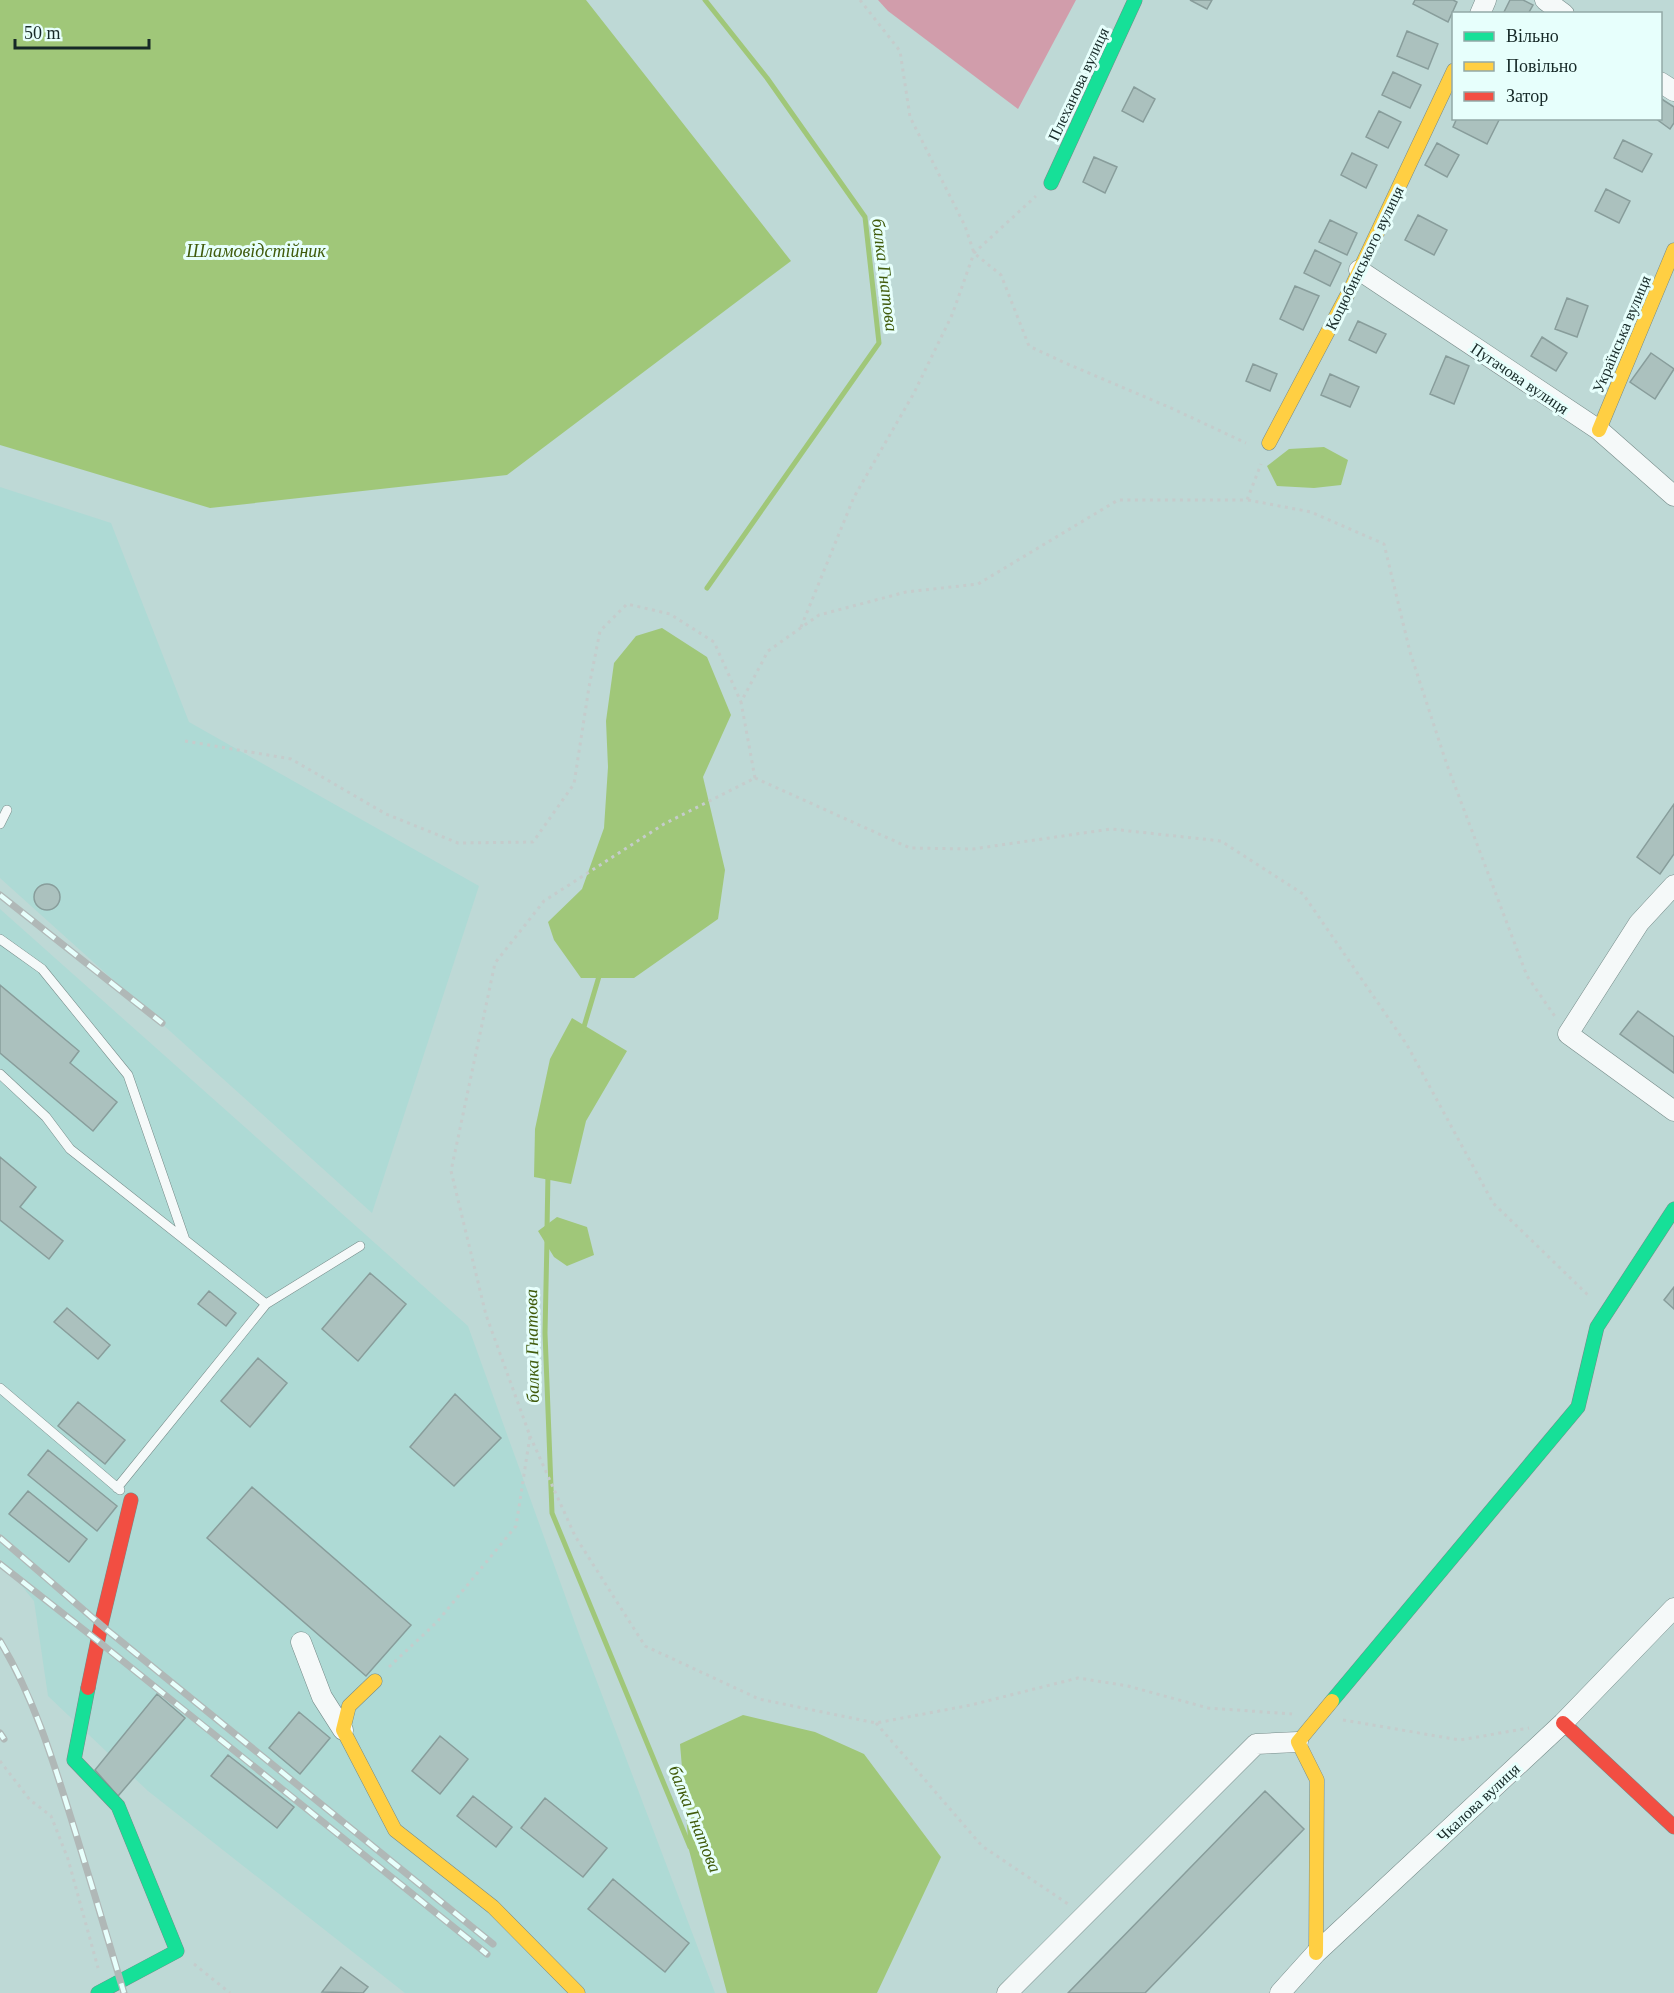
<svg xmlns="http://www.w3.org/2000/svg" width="1674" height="1993" font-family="'Times New Roman',serif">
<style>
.built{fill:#aedad5}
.forest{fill:#d19dab}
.water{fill:#a0c779}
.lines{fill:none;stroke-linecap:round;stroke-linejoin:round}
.stream{stroke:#a0c779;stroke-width:5}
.building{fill:#abc1be;stroke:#889d9b;stroke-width:1.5}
.lane-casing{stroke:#768b89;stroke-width:10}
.street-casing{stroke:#768b89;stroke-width:21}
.fast-casing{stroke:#768b89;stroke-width:15}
.slow-casing{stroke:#768b89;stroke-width:15}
.jam-casing{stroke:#768b89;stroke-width:15}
.path{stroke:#c5cccc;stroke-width:3;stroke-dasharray:3 4.5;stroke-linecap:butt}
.lane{stroke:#f5f9f9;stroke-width:9}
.street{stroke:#f5f9f9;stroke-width:20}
.fast{stroke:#16e098;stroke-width:14}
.slow{stroke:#ffcf43;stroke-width:14}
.jam{stroke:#f24e42;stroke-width:14}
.rail-casing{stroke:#b0b8b7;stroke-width:7}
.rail{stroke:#e7fffc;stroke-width:4.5;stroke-dasharray:14;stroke-linecap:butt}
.labels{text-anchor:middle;stroke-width:6;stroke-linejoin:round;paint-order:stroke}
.street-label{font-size:16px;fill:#162927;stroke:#e7fffc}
.water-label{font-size:18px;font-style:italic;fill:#405b0b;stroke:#e7fffc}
</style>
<rect width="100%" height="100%" fill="#bed9d6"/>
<path class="built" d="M0 487 111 523 189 722 479 886 372 1213 0 878Z
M0 909 468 1326 580 1637 715 1993H405L148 1791 48 1696 34 1601 0 1559Z"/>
<path class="forest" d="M878 0H1076L1018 109 888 11Z"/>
<path class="water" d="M0 0H586L791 261 507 475 210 508 0 445Z
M1324 447 1348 460 1341 485 1314 488 1277 486 1267 466 1289 449Z
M662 628 707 657 731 715 703 777 725 870 718 919 634 978H581L554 940 548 922 582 889 604 828 608 767 606 721 614 663 636 636Z
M572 1018 627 1051 586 1121 571 1184 534 1177 535 1129 550 1059Z
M557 1217 587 1227 594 1255 567 1266 554 1257 538 1231Z
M743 1715 815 1732 864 1754 941 1857 877 1993H727L689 1850 680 1744Z"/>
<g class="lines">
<path class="stream" d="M705 0 767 78 865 217 879 343 707 588
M583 1030 600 973
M547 1230 548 1173
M547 1239 545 1333 552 1513 690 1847"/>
</g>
<path class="building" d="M1190 0H1212L1207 9Z
M1415 0H1453L1457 2 1448 22 1413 4Z
M1510 0H1523L1533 5 1528 14H1503Z
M1407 31 1438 44 1428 69 1397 56Z
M1393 72 1421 85 1410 108 1382 95Z
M1134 87 1155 99 1143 122 1122 111Z
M1660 98 1674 107V123L1670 129 1655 118H1660Z
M1379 111 1401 122 1388 148 1366 137Z
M1457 118H1500L1487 144 1453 127Z
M1623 140 1652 154 1642 172 1614 158Z
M1437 143 1459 155 1447 177 1425 165Z
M1352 153 1377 165 1366 188 1341 175Z
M1094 157 1117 167 1105 193 1083 182Z
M1606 189 1630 201 1619 223 1595 211Z
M1418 215 1447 230 1434 255 1405 240Z
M1330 220 1357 233 1347 255 1319 242Z
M1315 250 1341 263 1330 286 1304 273Z
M1295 286 1319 296 1303 330 1280 319Z
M1567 298 1588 306 1577 337 1555 329Z
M1358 321 1386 334 1376 353 1349 340Z
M1542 337 1567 353 1556 371 1531 356Z
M1651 353 1674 369 1655 399 1630 382Z
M1446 356 1469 366 1454 404 1430 394Z
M1253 364 1277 374 1270 391 1246 381Z
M1330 374 1359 387 1350 407 1321 395Z
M1674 804V854L1660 874 1637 857Z
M34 897a13 13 0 1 1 26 0a13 13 0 1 1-26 0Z
M0 985 79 1051 70 1063 117 1102 93 1131 0 1053Z
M1638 1011 1674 1037V1073L1620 1034Z
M0 1157 36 1187 20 1207 63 1241 49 1259 0 1220Z
M370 1273 406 1304 358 1361 322 1329Z
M1674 1287V1309L1664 1300Z
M209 1291 236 1313 226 1326 198 1304Z
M67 1308 110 1345 98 1359 54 1322Z
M258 1358 287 1383 250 1427 221 1401Z
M455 1394 501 1438 454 1486 410 1447Z
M78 1402 125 1440 105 1464 58 1426Z
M48 1450 117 1506 97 1531 28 1475Z
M252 1487 411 1625 366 1676 207 1538Z
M28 1491 87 1539 69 1562 9 1514Z
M157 1694 185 1718 118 1796 95 1770Z
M299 1712 330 1738 300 1774 269 1748Z
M440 1736 468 1759 440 1794 412 1771Z
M228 1755 294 1807 277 1828 211 1776Z
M1265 1791 1304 1829 1145 1993H1068Z
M473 1796 512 1827 496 1847 457 1816Z
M545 1798 607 1848 583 1877 521 1828Z
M613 1879 689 1943 665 1972 588 1909Z
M341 1967 368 1987 363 1993 322 1992Z"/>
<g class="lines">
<g class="lane-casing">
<path id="lane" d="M0 824 7 810
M0 939 42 969 128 1075 185 1240
M0 1074 46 1117 70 1149 266 1304
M0 1388 120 1490
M117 1488 266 1304 360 1246"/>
</g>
<g class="street-casing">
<path id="street" d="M1545 0 1564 14
M1480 14 1486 0
M1660 82 1674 91
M1359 270 1599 430 1674 496
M1674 885 1639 923 1568 1034 1674 1111
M301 1642 322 1697 343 1730
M1007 1993 1256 1744 1298 1742
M1280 1993 1316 1953 1563 1723 1674 1608"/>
</g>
<g class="fast-casing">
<path id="fast" d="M1051 183 1135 0
M88 1688 74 1760 118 1806 177 1951 98 1993
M1332 1701 1578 1407 1597 1327 1674 1209"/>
</g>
<g class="slow-casing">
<path id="slow" d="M1599 430 1674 250
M1269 443 1353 284 1454 70
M375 1681 349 1706 343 1730 395 1830 493 1907 578 1993
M1316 1953 1317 1780 1298 1742 1332 1701"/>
</g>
<g class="jam-casing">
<path id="jam" d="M88 1688 101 1625 131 1500
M1563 1723 1674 1827"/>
</g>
<path class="path" d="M860 0 900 51 910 117 965 226 974 253 1001 275 1029 346 1063 362 1171 408 1246 443
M1248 500 1311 512 1384 544 1410 652 1447 765 1527 976 1556 1018
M801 627 854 497 914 393 952 315 974 253 1036 196
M185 741 291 759 386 814 458 843 533 842 574 784 589 687 600 631 627 604 670 614 714 642 741 702
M755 778 741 702 768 651 819 615 906 592 978 584 1118 500H1247L1261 464
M755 778 910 848 973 849 1111 829 1221 841 1303 894 1407 1045 1493 1203 1590 1297
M530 1436 575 1536 645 1646 759 1699 876 1723 971 1705 1078 1678 1128 1686 1208 1708 1292 1714
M389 1667 437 1622 516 1526 530 1436 486 1315 451 1171 495 963 544 901 664 824 755 778
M1343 1720 1460 1740 1529 1728
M876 1723 982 1846 1071 1906
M0 1761 30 1800 51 1816 68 1859 98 1968
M194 1964 230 1993"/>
<use href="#lane" class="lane"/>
<use href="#street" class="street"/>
<use href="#fast" class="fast"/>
<use href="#slow" class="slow"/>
<use href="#jam" class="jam"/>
<g class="rail-casing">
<path id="rail" d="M0 895 162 1023
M0 1538 101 1625 493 1944
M0 1564 98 1641 487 1954
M0 1641C33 1696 52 1757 71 1818 89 1876 107 1935 124 1993
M0 1733 4 1739"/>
</g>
<use href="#rail" class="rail"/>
</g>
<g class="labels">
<g class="street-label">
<text transform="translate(1078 84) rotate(-65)" y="6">Плеханова вулиця</text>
<text transform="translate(1364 258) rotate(-64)" y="6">Коцюбинського вулиця</text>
<text transform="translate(1621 334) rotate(-67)" y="6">Українська вулиця</text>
<text transform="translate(1520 378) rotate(34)" y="6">Пугачова вулиця</text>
<text transform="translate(1478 1802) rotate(-43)" y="6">Чкалова вулиця</text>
</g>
<g class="water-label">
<text x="256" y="257">Шламовідстійник</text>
<text transform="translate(885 275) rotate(83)" y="6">балка Гнатова</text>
<text transform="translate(532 1346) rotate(-91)" y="6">балка Гнатова</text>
<text transform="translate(695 1819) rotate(68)" y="6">балка Гнатова</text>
</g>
</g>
<rect x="1452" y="12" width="210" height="108" fill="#e7fffc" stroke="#93a9a7" stroke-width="1.5"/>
<rect x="1464" y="32" width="30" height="9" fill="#16e098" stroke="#93a9a7" stroke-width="1.5"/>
<text x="1506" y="42" font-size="18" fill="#162927">Вільно</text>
<rect x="1464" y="62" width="30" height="9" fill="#ffcf43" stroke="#93a9a7" stroke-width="1.5"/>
<text x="1506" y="72" font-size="18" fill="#162927">Повільно</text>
<rect x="1464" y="92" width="30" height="9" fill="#f24e42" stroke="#93a9a7" stroke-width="1.5"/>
<text x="1506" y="102" font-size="18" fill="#162927">Затор</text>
<path d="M15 39v9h134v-9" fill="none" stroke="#162927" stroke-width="3"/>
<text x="24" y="39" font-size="18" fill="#162927" stroke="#e7fffc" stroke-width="4.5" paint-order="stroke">50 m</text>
</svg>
